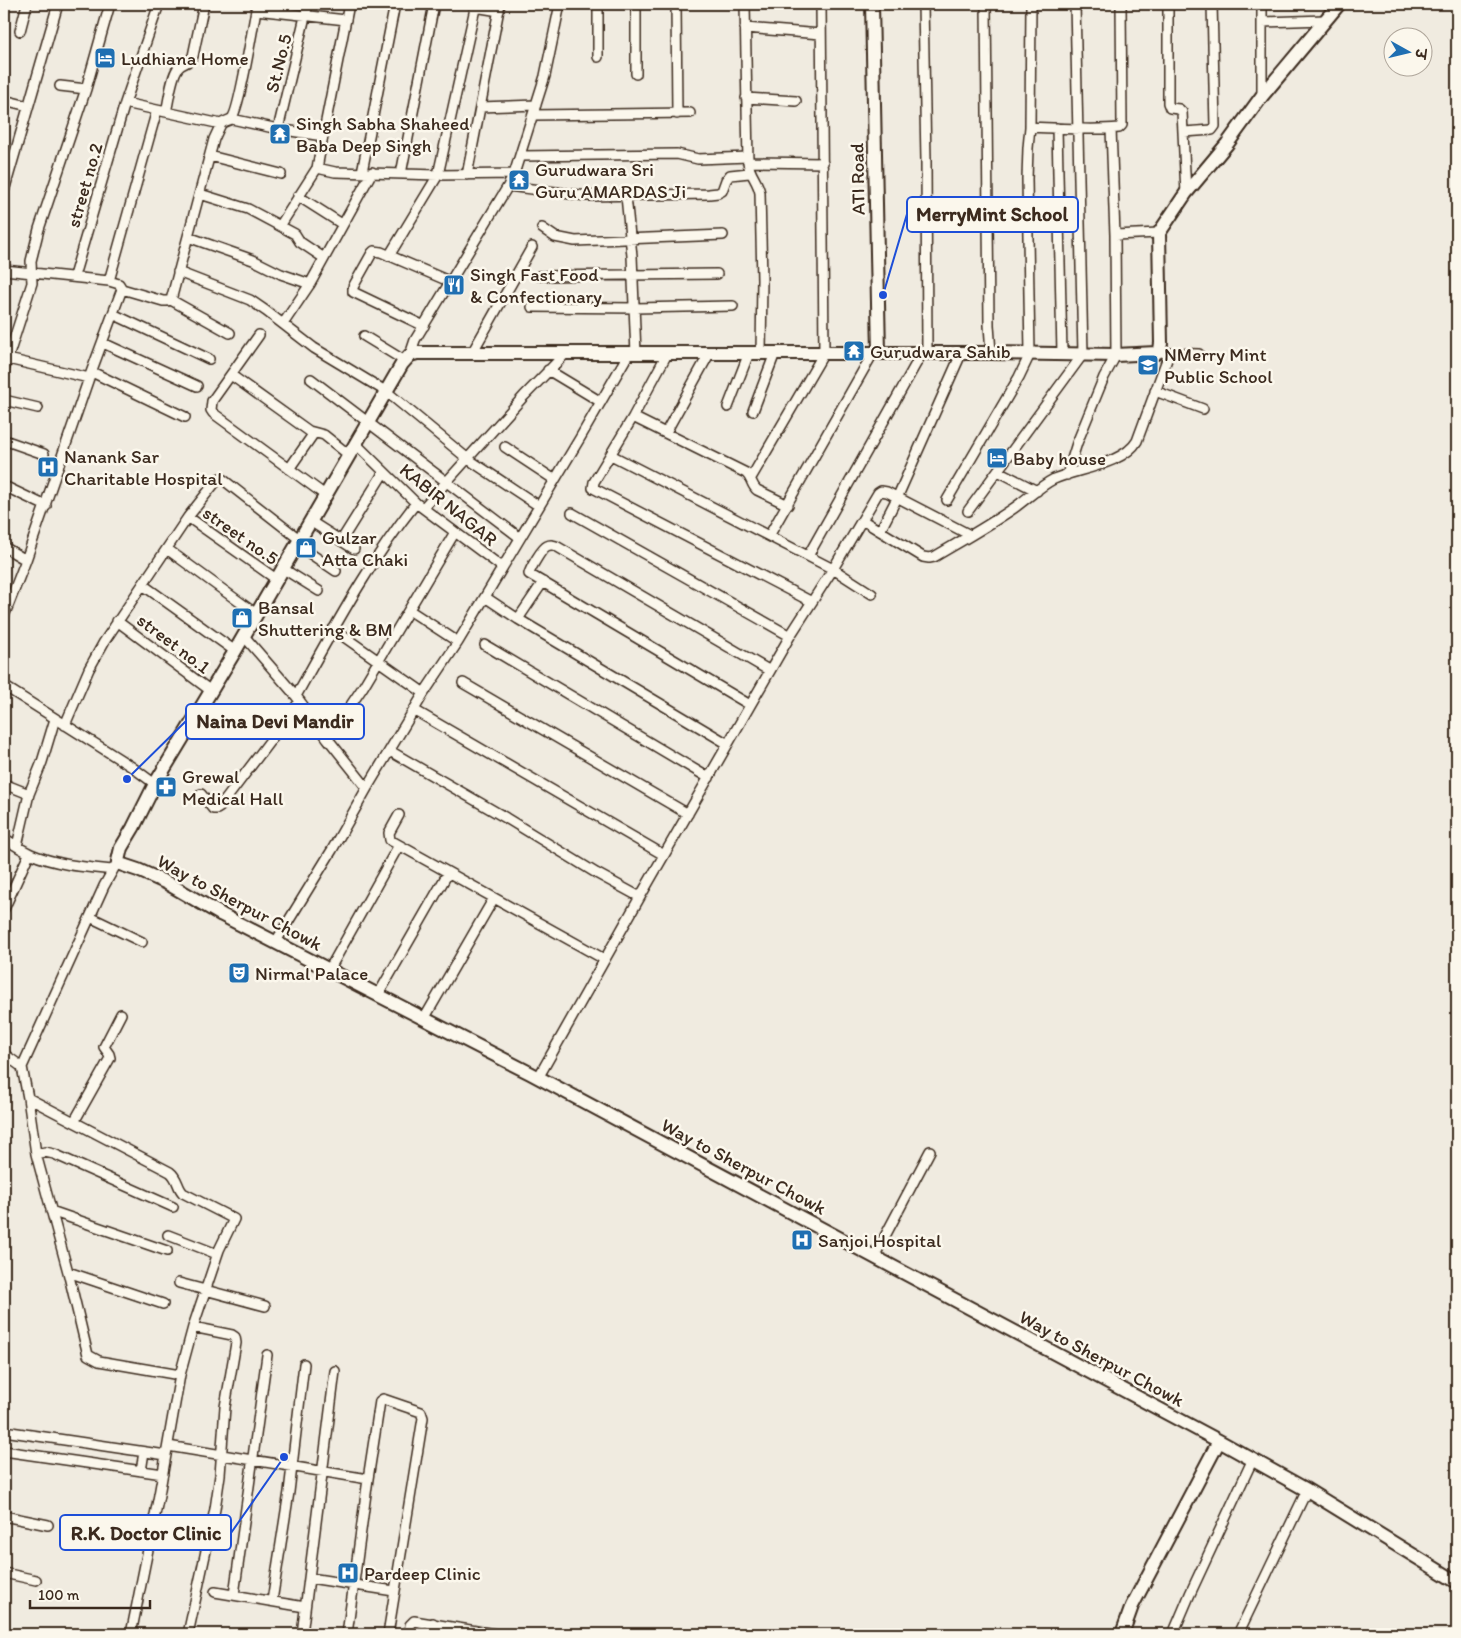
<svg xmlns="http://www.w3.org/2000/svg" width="1461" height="1638" font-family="Itim,'Playpen Sans Deva',sans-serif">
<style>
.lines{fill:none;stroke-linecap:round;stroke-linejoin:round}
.street-casing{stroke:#3b2a1e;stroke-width:12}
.secondary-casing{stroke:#3b2a1e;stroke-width:16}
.street{stroke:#fbf7ec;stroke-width:9}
.secondary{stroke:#fbf7ec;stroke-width:12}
.labels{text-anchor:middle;stroke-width:5;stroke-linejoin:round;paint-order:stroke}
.poi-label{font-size:19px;fill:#3b2a1e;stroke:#fbf7ec;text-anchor:start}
.street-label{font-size:19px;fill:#3b2a1e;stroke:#fbf7ec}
.leader{fill:none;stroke:#1d4ed8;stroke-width:2}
.callout-dot{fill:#1d4ed8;stroke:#fbf7ec;stroke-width:2}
.callout{fill:#fbf7ec;stroke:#1d4ed8;stroke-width:2}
.callout-label{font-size:20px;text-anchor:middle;font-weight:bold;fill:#3b2a1e}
</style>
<rect width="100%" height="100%" fill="#f0ebe0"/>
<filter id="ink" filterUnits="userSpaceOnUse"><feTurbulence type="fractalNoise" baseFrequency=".02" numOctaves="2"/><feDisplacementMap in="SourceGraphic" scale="10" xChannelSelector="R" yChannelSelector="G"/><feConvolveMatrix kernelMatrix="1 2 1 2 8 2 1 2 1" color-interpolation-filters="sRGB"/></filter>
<g filter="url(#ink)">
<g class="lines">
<g class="street-casing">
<path id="street" d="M676 4 677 114
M745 4 748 162C749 174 758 181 760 193L762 280 761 353
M923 4 926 161 927 353
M986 4 989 325 991 353
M1168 4V103L1170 108 1179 109 1182 112 1186 193
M1262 4V96
M475 7 499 11
M256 10 346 20
M1262 22 1325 20
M745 28 821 34
M20 31 27 4
M598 57V4
M636 74V4
M60 86 86 89
M746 98 796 101
M4 100 28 106
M125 103 166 112C169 101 171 77 178 68 183 62 189 64 193 56L204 4
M480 107 536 105
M166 112 221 124
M533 115 690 113
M232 119 278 129 323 136 349 4
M1030 127C1060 128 1090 131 1119 128L1122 125 1121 4
M1057 128 1062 354
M278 129 308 4
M1184 132 1212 130 1215 126 1212 4
M323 136 317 168 335 172 438 175 514 174
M210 156 281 174
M521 156 677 154 698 159 748 157
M748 162 823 163
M362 172 395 4
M401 174 434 4
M467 175 500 4
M508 186 587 196 709 194 718 193 722 191 726 180 730 175 749 173
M4 191 58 4
M200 194 248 209 280 226 295 234 300 242 324 258
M298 196 342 224
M626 196 632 256 636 354
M280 226 317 168
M542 228 555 237 575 241 723 235
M1115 235 1159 233
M188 237 253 260 281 274 310 284 372 172
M389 256 438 175 476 4
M4 270 109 281 119 284 122 289 89 378 26 560 4 616
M178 272 250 300 266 311 314 348 387 392 468 459 539 506
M74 276 125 103 159 4
M539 276 717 274
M109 281 157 110
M122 289 163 301H167L171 300 214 139 221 124C224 121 228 121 231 119 239 113 254 20 257 4
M171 300 230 333
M532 307 635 308 733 306
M113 314 209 359
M283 324 310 284
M424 326 353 292V287L372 253 374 251 381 252 451 282
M259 335 212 401 211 410 213 413 325 495
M364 336 405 361
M103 343 197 386
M472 353 532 247
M1164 353 1199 354
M667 354 633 417 594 482 593 488 812 602
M410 355 415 340 508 186 514 174 545 76 560 4
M8 359 89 378
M4 370 32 283 31 261 39 229 86 89 110 4
M548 370 601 402
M92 372 185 417
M231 375 309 431 324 435 349 455
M311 379 519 537
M1155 391 1203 409
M4 400 38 408
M728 407 749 353
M753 411 775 353
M633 417 746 473C752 478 751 485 757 490L788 505
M666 432 709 354
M4 440 44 454
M356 444 416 503 502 567
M505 447 555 480
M611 455 833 569 872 594
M289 469 314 433
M998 471 1037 491
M1067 475 1077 443 1104 377 1116 355 1115 235 1111 129
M751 478 824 353 821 4
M4 486 46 506
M947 500 1019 377 1030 354 1027 179 1028 148 1030 127 1031 4
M423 508 524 396 566 353
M968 511 1083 354 1075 4
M572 513 790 636
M188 517 276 579
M862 520 923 557 929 558 934 557C961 541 988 526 1014 508 1027 499 1040 486 1054 479 1077 469 1124 464 1137 441L1169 354
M310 521 354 549
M880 531 897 498 961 354
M769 536 873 353
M341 541 384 472
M296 544 336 571
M4 547 26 560
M167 549 256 614
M808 556 922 353
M282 568 319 591
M143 585 235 651
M485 597 518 619 728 744
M409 610 458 642
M518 619 543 582
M117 621 211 691
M333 629 424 693
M244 636 296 696 328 739 367 788
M485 645 709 778
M463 683 688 814
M4 686 132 767 155 784
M296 696C333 630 369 562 416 503
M750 705 529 574C530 569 542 548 547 546 551 544 552 545 556 546L770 671
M414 710 664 855
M65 725 89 669 104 642 188 517 218 479 221 478 299 539
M328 739 363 687 455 532
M390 751 506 818 596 873 640 897
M4 784 29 794
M201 794 213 809H217L220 807 300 701
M399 815 389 833 390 840 604 959
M4 838C13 844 22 850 31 854 57 865 85 867 113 870
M17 846 29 794 42 762 55 719
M118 861 104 886 22 1067 28 1098 36 1154 68 1272 88 1355 99 1361 180 1375 159 1495 131 1634
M4 909 29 854
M90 917 142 942
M275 943 332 850 367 788 424 693 458 642 580 438 629 353
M329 970 399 845
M378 995 448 873
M424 1019 494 898
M4 1054 22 1067
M538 1078 640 897 790 636 833 569 878 493 881 491 887 492 970 535
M28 1098 170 1172C178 1178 177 1187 183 1193L234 1219 219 1250 193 1327 180 1375
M74 1122 110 1058 109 1054 104 1047 121 1014
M36 1154 45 1152 54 1154 173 1207
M51 1211 167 1251
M168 1235 217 1254
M874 1257 930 1151
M68 1272 163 1304
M179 1283 265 1306
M4 1431 166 1455
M168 1446 368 1479
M4 1451 163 1474
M141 1471 144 1452
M4 1516 48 1525
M4 1573 36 1580
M310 1578 394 1591
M215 1592 305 1607
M234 1595 267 1355
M272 1601 289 1492 304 1364
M188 1634 215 1509 220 1475 225 1407 236 1343 235 1337 232 1335 193 1327
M302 1634 335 1371
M347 1634 368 1479 380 1401 383 1399 421 1412 423 1418 388 1634
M409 1634 410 1625 414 1621 495 1634
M432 1634 433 1623
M1173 1634 1190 1594 1252 1461
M1238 1634 1307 1490"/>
</g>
<g class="secondary-casing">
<path id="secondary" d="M872 4 879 353
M1339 4 1262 96 1227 144 1186 193 1159 233 1161 343 1160 350 1156 353 1116 355 991 353H417L410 355 402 364 235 651 155 784 133 828 121 848 118 861 120 864 138 870 167 883 222 915 530 1073 1219 1441 1307 1490 1457 1582
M1122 1634 1132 1606 1219 1441"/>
</g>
<use href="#street" class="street"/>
<use href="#secondary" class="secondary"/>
</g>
</g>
<defs>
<g id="hotel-square" transform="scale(1.125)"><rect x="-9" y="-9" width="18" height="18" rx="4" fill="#1f6fb2" stroke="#fbf7ec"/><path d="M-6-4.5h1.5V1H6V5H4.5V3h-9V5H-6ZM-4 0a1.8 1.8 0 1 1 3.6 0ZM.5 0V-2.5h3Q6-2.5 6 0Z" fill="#fff"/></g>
<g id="temple-square" transform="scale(1.125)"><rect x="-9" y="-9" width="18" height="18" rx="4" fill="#1f6fb2" stroke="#fbf7ec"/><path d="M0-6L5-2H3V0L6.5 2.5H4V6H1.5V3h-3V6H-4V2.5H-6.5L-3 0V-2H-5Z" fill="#fff"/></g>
<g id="restaurant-square" transform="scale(1.125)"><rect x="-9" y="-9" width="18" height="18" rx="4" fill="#1f6fb2" stroke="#fbf7ec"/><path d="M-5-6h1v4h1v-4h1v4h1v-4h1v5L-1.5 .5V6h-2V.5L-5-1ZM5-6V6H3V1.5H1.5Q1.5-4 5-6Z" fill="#fff"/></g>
<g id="school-square" transform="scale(1.125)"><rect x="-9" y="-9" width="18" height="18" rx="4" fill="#1f6fb2" stroke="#fbf7ec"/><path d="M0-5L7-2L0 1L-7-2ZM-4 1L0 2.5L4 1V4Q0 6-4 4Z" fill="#fff"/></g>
<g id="hospital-square" transform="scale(1.125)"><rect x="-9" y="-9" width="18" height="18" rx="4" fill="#1f6fb2" stroke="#fbf7ec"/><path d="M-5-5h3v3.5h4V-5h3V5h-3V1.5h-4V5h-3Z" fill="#fff"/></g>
<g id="shop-square" transform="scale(1.125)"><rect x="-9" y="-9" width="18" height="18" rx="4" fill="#1f6fb2" stroke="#fbf7ec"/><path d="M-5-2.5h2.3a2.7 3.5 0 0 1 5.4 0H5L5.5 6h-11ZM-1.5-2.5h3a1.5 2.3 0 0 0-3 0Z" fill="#fff"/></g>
<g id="pharmacy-square" transform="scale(1.125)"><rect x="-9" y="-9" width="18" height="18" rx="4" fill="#1f6fb2" stroke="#fbf7ec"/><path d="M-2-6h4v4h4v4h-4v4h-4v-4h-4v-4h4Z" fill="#fff"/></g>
<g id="theatre-square" transform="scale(1.125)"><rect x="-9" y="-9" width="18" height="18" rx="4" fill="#1f6fb2" stroke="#fbf7ec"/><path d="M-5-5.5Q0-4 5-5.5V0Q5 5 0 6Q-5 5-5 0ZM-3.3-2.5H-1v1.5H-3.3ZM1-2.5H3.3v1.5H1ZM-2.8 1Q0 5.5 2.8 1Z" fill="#fff"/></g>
</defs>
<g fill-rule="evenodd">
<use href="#hotel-square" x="105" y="58"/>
<use href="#temple-square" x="280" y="134"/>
<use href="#temple-square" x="519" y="180"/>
<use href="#restaurant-square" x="454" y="285"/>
<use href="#temple-square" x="854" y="351"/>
<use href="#school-square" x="1148" y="365"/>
<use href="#hotel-square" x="997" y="458"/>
<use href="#hospital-square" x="48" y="467"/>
<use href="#shop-square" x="306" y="548"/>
<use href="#shop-square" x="242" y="618"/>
<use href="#pharmacy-square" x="166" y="787"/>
<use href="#theatre-square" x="239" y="973"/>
<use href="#hospital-square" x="802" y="1240"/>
<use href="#hospital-square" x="348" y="1573"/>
</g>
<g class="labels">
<g class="poi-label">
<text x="121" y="65">Ludhiana Home</text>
<text x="296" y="130">Singh Sabha Shaheed<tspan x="296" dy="22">Baba Deep Singh</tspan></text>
<text x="535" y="176">Gurudwara Sri<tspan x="535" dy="22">Guru AMARDAS Ji</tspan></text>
<text x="470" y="281">Singh Fast Food<tspan x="470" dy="22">&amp; Confectionary</tspan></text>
<text x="870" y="358">Gurudwara Sahib</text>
<text x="1164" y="361">NMerry Mint<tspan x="1164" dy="22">Public School</tspan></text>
<text x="64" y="463">Nanank Sar<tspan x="64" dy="22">Charitable Hospital</tspan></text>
<text x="1013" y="465">Baby house</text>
<text x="322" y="544">Gulzar<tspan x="322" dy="22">Atta Chaki</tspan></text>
<text x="258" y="614">Bansal<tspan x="258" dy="22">Shuttering &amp; BM</tspan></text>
<text x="182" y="783">Grewal<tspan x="182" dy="22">Medical Hall</tspan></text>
<text x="255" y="980">Nirmal Palace</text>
<text x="818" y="1247">Sanjoi Hospital</text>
<text x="364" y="1580">Pardeep Clinic</text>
</g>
<g class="street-label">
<text transform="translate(278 63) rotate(-76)" y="7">St.No.5</text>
<text transform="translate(857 179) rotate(-91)" y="7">ATI Road</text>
<text transform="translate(84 185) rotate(-74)" y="7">street no.2</text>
<text transform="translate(449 504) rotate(39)" y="7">KABIR NAGAR</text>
<text transform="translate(241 535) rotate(35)" y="7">street no.5</text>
<text transform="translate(174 643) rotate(37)" y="7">street no.1</text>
<text transform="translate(240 902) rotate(28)" y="7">Way to Sherpur Chowk</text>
<text transform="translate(744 1166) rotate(28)" y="7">Way to Sherpur Chowk</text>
<text transform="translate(1102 1358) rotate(28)" y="7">Way to Sherpur Chowk</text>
</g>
</g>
<path class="leader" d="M883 295L907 214M127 779L186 721M284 1457L231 1533"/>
<g class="callout-dot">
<circle cx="883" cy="295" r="5"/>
<circle cx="127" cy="779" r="5"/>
<circle cx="284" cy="1457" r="5"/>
</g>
<g class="callout">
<rect x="907" y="197" width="171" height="35" rx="5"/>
<rect x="186" y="704" width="178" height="35" rx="5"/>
<rect x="60" y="1515" width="171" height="35" rx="5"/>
</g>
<g class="callout-label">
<text x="992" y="221">MerryMint School</text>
<text x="275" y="728">Naina Devi Mandir</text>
<text x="146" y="1540">R.K. Doctor Clinic</text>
</g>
<rect width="1461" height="1638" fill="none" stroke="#fbf7ec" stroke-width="20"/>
<rect x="10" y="10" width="1441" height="1618" fill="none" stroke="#3b2a1e" stroke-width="2" filter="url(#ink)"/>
<g transform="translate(1408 52) rotate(98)"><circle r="24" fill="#fbf7ec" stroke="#aea59a"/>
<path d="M0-4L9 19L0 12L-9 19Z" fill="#1f6fb2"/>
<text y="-8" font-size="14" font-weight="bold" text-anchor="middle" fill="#3b2a1e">उ</text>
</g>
<path d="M30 1600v8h120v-8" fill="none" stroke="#3b2a1e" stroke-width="2.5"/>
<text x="38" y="1600" font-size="15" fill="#3b2a1e" stroke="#fbf7ec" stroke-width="4" paint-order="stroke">100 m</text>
</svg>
